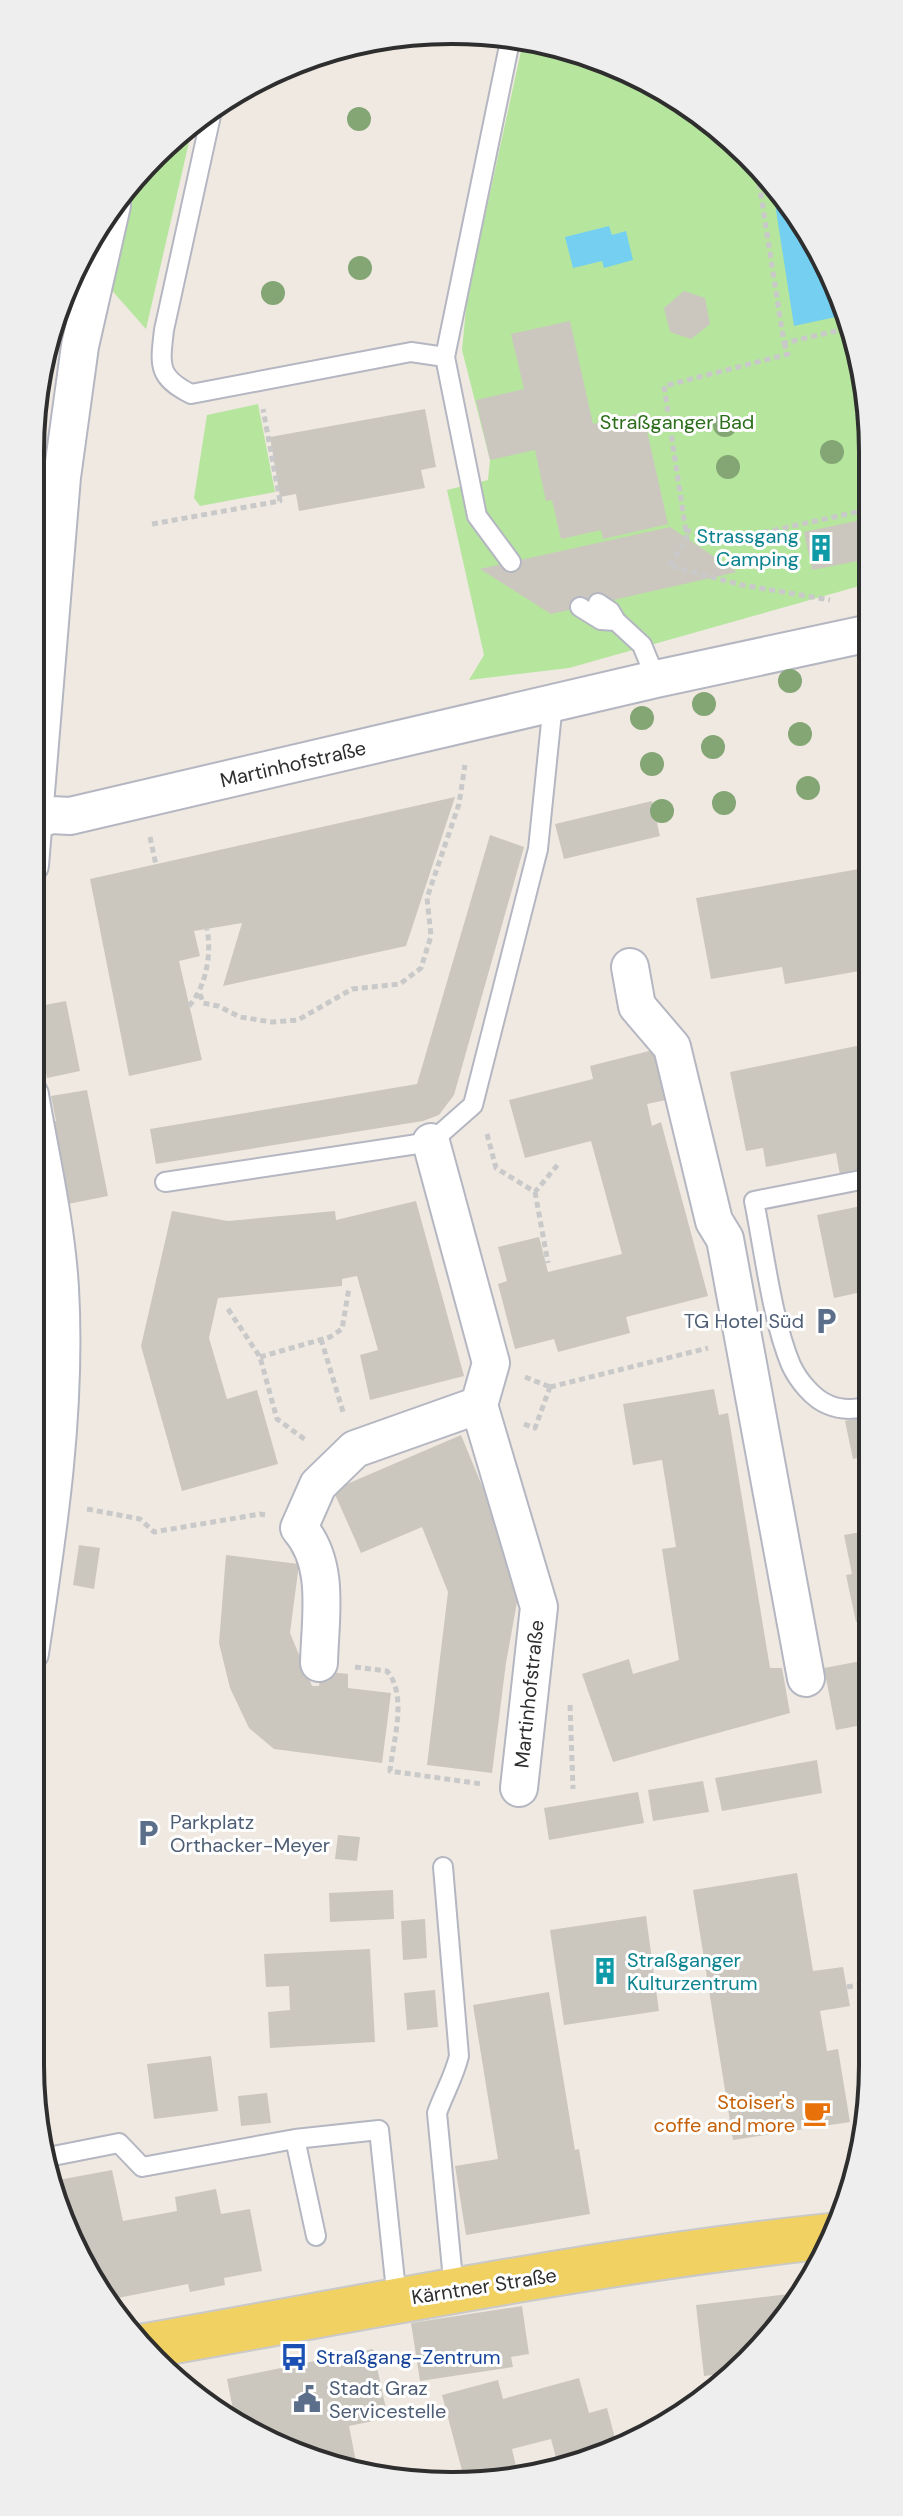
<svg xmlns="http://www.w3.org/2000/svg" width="903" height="2516" font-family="'DM Sans',sans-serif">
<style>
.green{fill:#b6e59e}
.water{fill:#75cff0}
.building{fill:#cbc7bf}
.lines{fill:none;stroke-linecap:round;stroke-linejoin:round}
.lane-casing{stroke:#b4b7c1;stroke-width:22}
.street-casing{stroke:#b4b7c1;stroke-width:40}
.primary-casing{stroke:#c9c9c9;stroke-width:48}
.path{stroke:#c9c9c9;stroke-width:5;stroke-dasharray:6 4;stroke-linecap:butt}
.lane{stroke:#fff;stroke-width:18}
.street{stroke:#fff;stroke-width:36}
.primary{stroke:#f2d163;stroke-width:44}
.tree{fill:#84a574}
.labels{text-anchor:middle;stroke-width:6;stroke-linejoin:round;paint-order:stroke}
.park-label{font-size:20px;fill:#2c6e1b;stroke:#fff}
.culture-label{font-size:20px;fill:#0d838f;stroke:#fff;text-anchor:end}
.street-label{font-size:20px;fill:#2e2e2e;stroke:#fff}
.service-label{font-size:20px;fill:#4e5e75;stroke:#fff;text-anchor:start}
.food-label{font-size:20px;fill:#c56008;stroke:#fff;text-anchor:end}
.transit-label{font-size:20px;fill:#164399;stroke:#fff;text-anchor:start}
.rim{fill:none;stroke:#2e2e2e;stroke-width:4}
</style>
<rect width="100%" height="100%" fill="#efe9e1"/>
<path class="green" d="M523 42 560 44 663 87 768 173 830 265 869 396 870 588 863 585 569 668 469 680 484 655 447 490 488 480 490 460 462 350 467 298Z
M192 129 146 329 93 269 117 195Z
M258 404 275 492 200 506 194 498 207 415Z"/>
<path class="water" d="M771 178 830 265 845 315 794 326Z
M609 226 612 235 626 231 633 260 604 268 602 261 573 268 565 237Z"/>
<path class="building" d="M684 291 705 298 710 324 691 339 670 332 664 308Z
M570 321 593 424 643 413 668 524 603 539 601 530 561 539 552 500 546 501 535 450 490 460 476 400 524 389 511 334Z
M425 409 436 467 421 470 425 488 299 511 296 494 280 497 270 437Z
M32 439H35L38 487H30Z
M870 518V588L863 584 858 561 812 570 804 532Z
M670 527 737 572 551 614 480 569Z
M455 797 406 946 223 986 242 923 194 931 200 956 179 961 202 1060 129 1076 90 879Z
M652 801 660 836 564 859 555 824Z
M490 835 524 847 454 1095 439 1115 423 1121 156 1164 150 1129 417 1084Z
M870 867 871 969 785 984 782 967 711 979 696 898Z
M66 1001 80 1071 47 1078 34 1007Z
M871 1043V1169L840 1175 836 1153 766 1167 763 1148 746 1151 730 1072Z
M653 1050 666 1100 647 1104 652 1126 661 1122 708 1296 626 1317 630 1333 558 1352 554 1339 515 1349 498 1284 507 1281 498 1247 539 1237 548 1272 622 1254 591 1141 525 1158 509 1100 593 1079 590 1066Z
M87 1090 108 1196 63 1205 48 1123 56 1121 51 1096Z
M416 1201 464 1376 370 1400 360 1355 378 1350 357 1276 342 1279V1286L218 1298 209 1338 227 1399 257 1390 278 1464 182 1491 141 1346 172 1211 228 1221 335 1211 336 1220Z
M871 1204V1290L834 1298 817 1215Z
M714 1389 719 1415 728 1413 770 1668H782L790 1713 613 1762 582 1674 629 1659 633 1674 679 1660 662 1549 676 1547 662 1460 633 1465 623 1404Z
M872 1415V1455L853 1459 845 1421Z
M461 1435 521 1580 506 1663 492 1773 427 1765 448 1592 422 1527 361 1553 333 1490Z
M872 1530V1618L856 1622 846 1575 852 1574 844 1535Z
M79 1545 100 1548 94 1589 73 1585Z
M226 1555 299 1564 290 1633 312 1686H319L322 1671 348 1674V1688L391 1693 382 1763 274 1749 249 1728 230 1688 219 1643Z
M872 1659V1723L836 1730 824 1668Z
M817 1760 822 1793 722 1811 715 1778Z
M703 1781 709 1812 653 1821 648 1790Z
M638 1792 644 1823 549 1840 544 1808Z
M338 1835 360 1837 357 1861 335 1859Z
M797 1873 813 1971 843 1967 850 2006 820 2011 827 2051 838 2049 850 2122 733 2140 693 1890Z
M393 1890 394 1919 330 1922 329 1893Z
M646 1916 659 2011 564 2025 550 1930Z
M425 1919 427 1958 403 1960 401 1921Z
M370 1949 375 2042 270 2048 268 2012 290 2010 289 1986 266 1987 264 1954Z
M435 1990 438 2027 407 2030 404 1993Z
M549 1992 575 2150 579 2149 590 2214 466 2235 455 2166 498 2159 473 2005Z
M211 2056 218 2111 154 2119 147 2064Z
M267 2093 271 2123 241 2126 238 2096Z
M112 2170 123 2221 177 2211 175 2197 216 2189 221 2214 250 2209 262 2271 224 2278 225 2285 190 2292 188 2284 108 2300 62 2225 53 2181Z
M805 2292 802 2299 728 2373 704 2376 696 2305Z
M522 2306 529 2354 511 2357 513 2367 420 2381 411 2323Z
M373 2349 388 2418 349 2426 356 2462 340 2465 265 2442 235 2420 227 2379Z
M579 2378 589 2413 607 2408 617 2446 579 2463 559 2469 551 2439 512 2449 516 2466 464 2478 442 2395 498 2380 503 2399Z"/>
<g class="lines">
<g class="lane-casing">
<path id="lane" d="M510 41 445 357 477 516 511 562
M212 111 164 330C160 365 157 377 191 394L411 352 445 357
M598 603 610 611 616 621 642 645 656 679
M580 607 601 620 616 621
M871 1178 754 1201C764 1250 772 1320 791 1365 798 1380 813 1399 829 1405 843 1411 857 1409 872 1406
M165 1182 431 1142 473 1105 538 849 553 703
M443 1867 459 2056C454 2077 444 2093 437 2113L454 2290
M48 2157 119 2143 142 2167 295 2139
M316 2236 295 2139 379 2130 397 2300"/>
</g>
<g class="street-casing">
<path id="street" d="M30 823 51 815 70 816 656 679 870 633
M30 865 62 477 80 346 112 205
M630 967 637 1006 672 1047 714 1221 725 1239 806 1678
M30 1095C41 1159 56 1223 60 1288 67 1411 48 1533 30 1653
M431 1142 491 1363 479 1405 539 1607 519 1788
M319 1663C320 1618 331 1564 299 1528L318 1485 355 1449 479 1405"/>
</g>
<g class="primary-casing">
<path id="primary" d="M140 2347C370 2307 598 2260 830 2236"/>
</g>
<path class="path" d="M756 163 784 343 849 328
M784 343 788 354 664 386 687 539 669 566 742 585 830 600
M152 524 280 501 263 409
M685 530 729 540 870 509
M150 837 156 865
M200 994 203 1003 218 1006 240 1017 272 1022 298 1020 352 989 400 984 421 968 431 936 427 898 459 804 465 765
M189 1006C206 987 212 954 207 929
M487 1134 496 1168 535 1192 560 1162
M535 1192 548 1263
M228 1309 260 1357 277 1419 307 1441
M321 1339 344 1415
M260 1357 330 1337 342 1329 349 1288
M525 1377 550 1387
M550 1387 708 1348
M524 1424 535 1428 550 1387
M87 1509 140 1519 154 1532 260 1514 265 1515
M355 1667 387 1671C408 1696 393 1741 390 1771L482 1784
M570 1705 573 1789
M847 1987 873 1983"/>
<use href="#lane" class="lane"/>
<use href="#street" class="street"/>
<use href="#primary" class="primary"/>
</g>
<g class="tree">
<circle cx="359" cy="119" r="12"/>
<circle cx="360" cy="268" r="12"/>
<circle cx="273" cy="293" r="12"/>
<circle cx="725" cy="425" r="12"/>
<circle cx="832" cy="452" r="12"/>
<circle cx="728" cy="467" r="12"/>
<circle cx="790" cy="681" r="12"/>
<circle cx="704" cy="704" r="12"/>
<circle cx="642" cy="718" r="12"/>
<circle cx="800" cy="734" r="12"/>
<circle cx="713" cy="747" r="12"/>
<circle cx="652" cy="764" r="12"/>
<circle cx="808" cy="788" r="12"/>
<circle cx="724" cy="803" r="12"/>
<circle cx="662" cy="811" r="12"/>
</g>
<defs>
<g id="building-bare" transform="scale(2.16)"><path d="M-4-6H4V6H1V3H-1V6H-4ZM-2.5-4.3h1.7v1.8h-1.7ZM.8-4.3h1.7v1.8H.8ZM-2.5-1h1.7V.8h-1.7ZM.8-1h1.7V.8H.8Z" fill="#0f9aa8" stroke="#fff" stroke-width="2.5" paint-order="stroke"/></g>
<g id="parking-bare" transform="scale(2.16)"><path d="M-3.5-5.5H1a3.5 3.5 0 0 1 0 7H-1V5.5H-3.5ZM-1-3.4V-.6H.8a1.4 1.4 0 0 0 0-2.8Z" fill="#5c6f8a" stroke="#fff" stroke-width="2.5" paint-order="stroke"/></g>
<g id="cafe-bare" transform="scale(2.16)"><path d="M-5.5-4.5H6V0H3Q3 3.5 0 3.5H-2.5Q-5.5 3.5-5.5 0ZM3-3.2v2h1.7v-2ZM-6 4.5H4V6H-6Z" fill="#e8710a" stroke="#fff" stroke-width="2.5" paint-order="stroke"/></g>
<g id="bus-bare" transform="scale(2.16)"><path d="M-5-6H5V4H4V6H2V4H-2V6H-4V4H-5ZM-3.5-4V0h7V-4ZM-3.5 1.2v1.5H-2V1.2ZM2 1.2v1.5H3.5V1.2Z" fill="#1a4fb4" stroke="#fff" stroke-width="2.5" paint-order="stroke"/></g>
<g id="civic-bare" transform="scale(2.16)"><path d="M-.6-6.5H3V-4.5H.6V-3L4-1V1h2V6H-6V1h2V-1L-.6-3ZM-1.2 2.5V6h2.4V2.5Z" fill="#5c6f8a" stroke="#fff" stroke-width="2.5" paint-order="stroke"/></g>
</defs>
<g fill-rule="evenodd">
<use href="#building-bare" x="821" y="548"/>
<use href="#parking-bare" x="826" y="1321"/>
<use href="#parking-bare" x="148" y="1833"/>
<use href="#building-bare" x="605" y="1971"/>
<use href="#cafe-bare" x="817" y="2113"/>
<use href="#bus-bare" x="294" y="2357"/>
<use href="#civic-bare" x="307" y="2399"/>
</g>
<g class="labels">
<g class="park-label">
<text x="677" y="429">Straßganger Bad</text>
</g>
<g class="culture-label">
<text x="799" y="543">Strassgang<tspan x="799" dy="23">Camping</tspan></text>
<text x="627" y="1967" text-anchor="start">Straßganger<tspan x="627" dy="23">Kulturzentrum</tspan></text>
</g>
<g class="street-label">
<text transform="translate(293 764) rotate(-13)" y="7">Martinhofstraße</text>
<text transform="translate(529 1694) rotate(-84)" y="7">Martinhofstraße</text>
<text transform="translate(484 2286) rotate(-9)" y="7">Kärntner Straße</text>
</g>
<g class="service-label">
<text x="804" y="1328" text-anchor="end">TG Hotel Süd</text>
<text x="170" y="1829">Parkplatz<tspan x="170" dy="23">Orthacker-Meyer</tspan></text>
<text x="329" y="2395">Stadt Graz<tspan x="329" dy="23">Servicestelle</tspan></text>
</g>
<g class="food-label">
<text x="795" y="2109">Stoiser's<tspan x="795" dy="23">coffe and more</tspan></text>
</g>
<g class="transit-label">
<text x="316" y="2364">Straßgang-Zentrum</text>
</g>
</g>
<path d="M0 0H903V2516H0ZM451 44H452A407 407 0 0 1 859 451V2065A407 407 0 0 1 452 2472H451A407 407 0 0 1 44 2065V451A407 407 0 0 1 451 44Z" fill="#eee" fill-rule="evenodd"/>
<path class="rim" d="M451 44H452A407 407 0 0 1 859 451V2065A407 407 0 0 1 452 2472H451A407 407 0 0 1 44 2065V451A407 407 0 0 1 451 44Z"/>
</svg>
